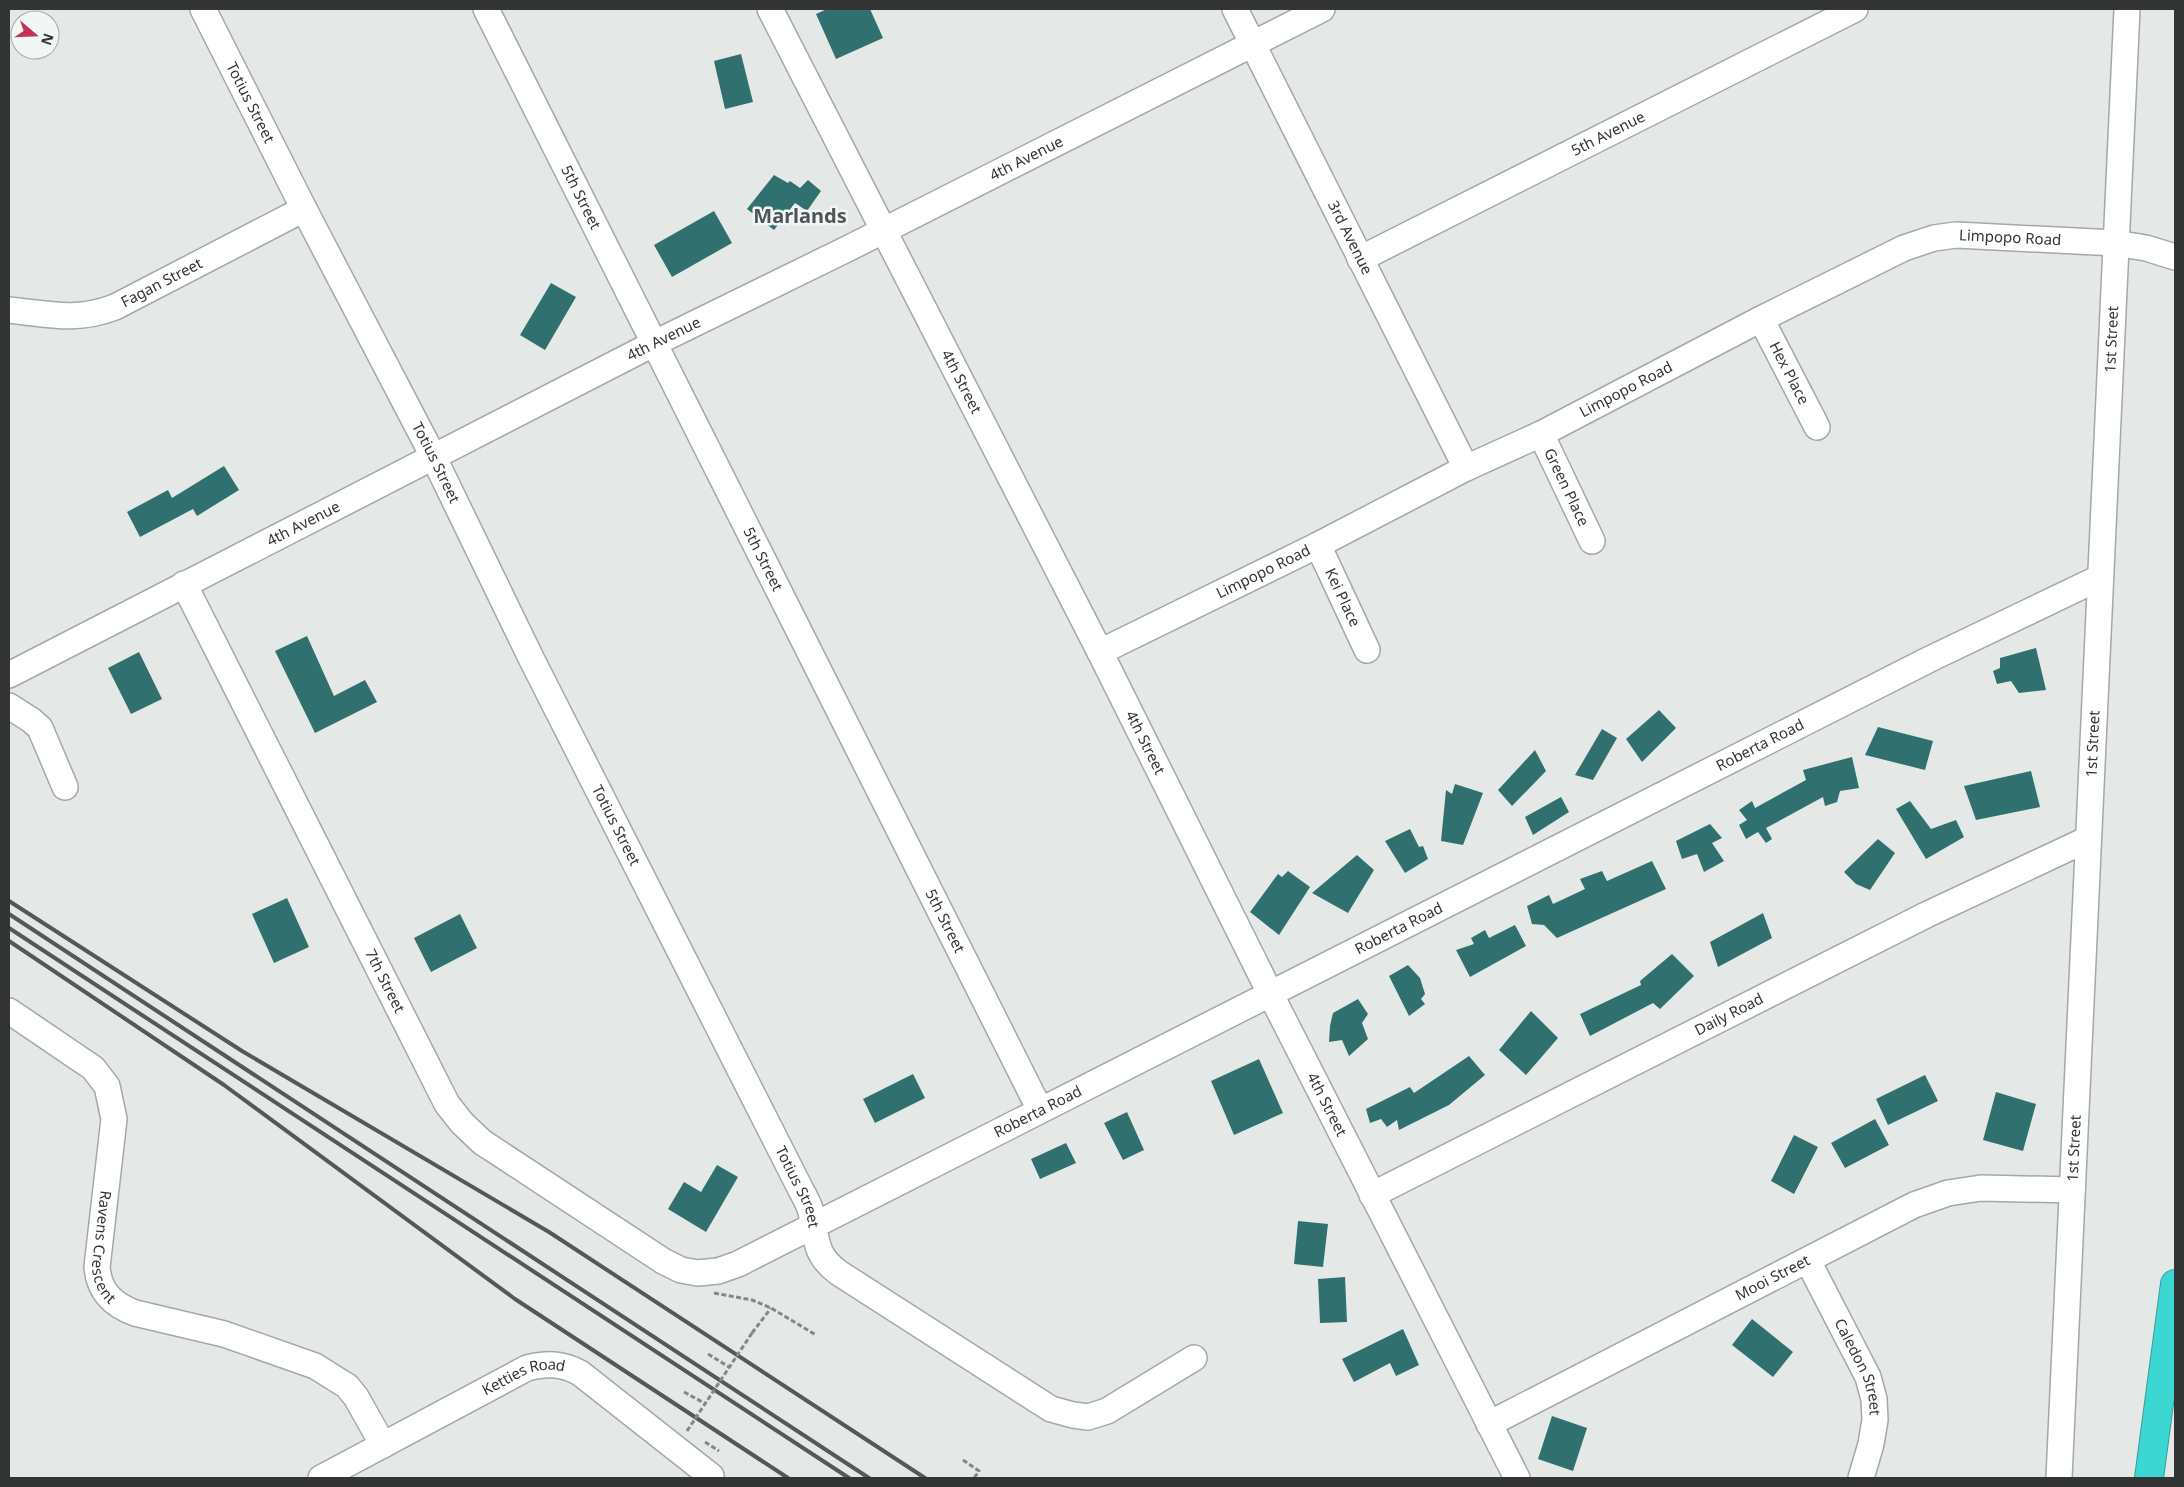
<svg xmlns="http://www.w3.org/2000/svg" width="2184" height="1487" font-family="'Noto Sans',sans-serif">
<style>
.building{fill:#30716f}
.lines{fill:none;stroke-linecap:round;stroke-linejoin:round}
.minor-casing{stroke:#a4a8a8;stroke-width:28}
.highway-casing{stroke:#399e9c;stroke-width:30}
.path{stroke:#838786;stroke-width:3;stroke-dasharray:5 2.5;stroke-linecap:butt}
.minor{stroke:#fff;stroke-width:25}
.highway{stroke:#3cd7d3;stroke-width:28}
.rail{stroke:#555858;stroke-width:4}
.path-bridge{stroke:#838786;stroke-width:3;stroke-dasharray:5 2.5;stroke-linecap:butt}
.labels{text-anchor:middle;stroke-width:5;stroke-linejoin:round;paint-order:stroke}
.street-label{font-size:15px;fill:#333535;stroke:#f1f6f6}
.district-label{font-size:20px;font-weight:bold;fill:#505454;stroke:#f1f6f6}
</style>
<rect width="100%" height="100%" fill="#e4e9e8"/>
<path class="building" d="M827 9H870L883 38 836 59 816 14Z
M741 54 753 102 725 109 714 61Z
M774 175 788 183 790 181 800 188 808 180 821 191 807 211 795 203 774 230 747 209Z
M714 211 732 243 672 277 654 245Z
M551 283 576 297 545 350 520 335Z
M224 466 239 490 197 516 193 509 140 537 127 512 168 490 172 498Z
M307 636 334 696 365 680 377 702 315 733 275 651Z
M2036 648 2046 690 2019 693 2011 681 1997 684 1993 671 2000 668V658Z
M139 652 162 699 131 714 108 668Z
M1659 710 1676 728 1642 762 1626 739Z
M1878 727 1933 741 1925 770 1865 755Z
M1602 729 1617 738 1593 780 1575 775Z
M1535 750 1546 771 1512 806 1498 790Z
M1852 757 1859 788 1840 791 1837 802 1825 806 1823 797 1766 828 1772 839 1766 843 1758 832 1746 839 1739 825 1747 820 1739 810 1752 801 1755 808 1806 780 1803 770Z
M2031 771 2040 807 1976 820 1964 786Z
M1455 784 1483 793 1463 845 1441 841 1446 790 1452 794Z
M1561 797 1569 812 1533 835 1525 817Z
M1910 801 1931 829 1956 820 1964 837 1926 859 1896 809Z
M1710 824 1722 838 1712 843 1724 861 1704 872 1697 854 1682 859 1676 841Z
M1410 829 1419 847 1423 846 1428 859 1405 873 1385 841Z
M1878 839 1895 853 1870 890 1856 884 1844 872Z
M1357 855 1374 870 1348 913 1312 893Z
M1652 861 1666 889 1557 938 1544 925 1532 924 1527 906 1549 895 1553 904 1585 889 1580 879 1602 871 1607 881Z
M1288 871 1310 887 1279 935 1250 912 1278 874 1282 877Z
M287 898 309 947 274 963 252 914Z
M1763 913 1772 938 1718 967 1710 942Z
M460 914 477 948 431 972 414 938Z
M1515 925 1526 946 1470 977 1456 950 1474 944 1471 938 1485 930 1489 938Z
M1672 954 1694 976 1660 1009 1653 1003 1590 1036 1580 1014 1641 985 1640 981Z
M1408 965 1420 978 1425 994 1421 999 1425 1004 1409 1016 1389 976Z
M1358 999 1368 1014 1362 1023 1368 1039 1349 1056 1342 1040 1329 1042 1330 1026 1333 1013Z
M1531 1011 1558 1038 1526 1075 1499 1050Z
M1469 1056 1485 1075 1449 1105 1399 1130 1397 1120 1387 1127 1381 1119 1370 1123 1366 1109 1410 1087 1414 1093Z
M1259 1059 1283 1113 1234 1135 1211 1081Z
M913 1074 925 1098 875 1123 863 1099Z
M1925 1075 1938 1101 1888 1125 1876 1099Z
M1996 1092 2036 1104 2023 1151 1983 1140Z
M1127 1112 1144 1150 1123 1160 1104 1123Z
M1875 1119 1889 1145 1845 1168 1831 1143Z
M1794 1135 1818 1147 1794 1194 1771 1181Z
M1066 1143 1076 1163 1040 1179 1031 1159Z
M717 1165 738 1177 706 1232 668 1209 684 1182 701 1192Z
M1298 1221 1328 1224 1323 1267 1294 1264Z
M1345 1277 1347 1322 1320 1323 1318 1279Z
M1752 1319 1793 1352 1773 1377 1732 1345Z
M1403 1329 1419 1365 1396 1376 1390 1363 1354 1382 1342 1359Z
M1552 1416 1587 1428 1573 1471 1538 1459Z"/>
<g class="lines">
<g class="minor-casing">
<g id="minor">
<path id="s1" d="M203 9 304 209 433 456 532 660 801 1190C805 1197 809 1204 811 1212 817 1239 814 1255 839 1273L1051 1409 1073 1415 1088 1417 1107 1411 1194 1358"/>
<path id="s2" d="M486 9 1040 1110"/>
<path id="s3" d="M770 9 1100 652 1270 993 1517 1478"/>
<path id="s4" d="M1235 9 1466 468"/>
<path id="s5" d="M1360 259 1855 9"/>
<path id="s6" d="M9 310C49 314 76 322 115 307L304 209"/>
<path id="s7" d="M1761 319 1817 427"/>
<path id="s8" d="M1541 434 1592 541"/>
<path id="s9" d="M1318 545 1367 650"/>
<path id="s10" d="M184 584 447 1104 462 1123 482 1142 663 1261 681 1270 698 1273 718 1271 738 1264 1930 659 2099 578"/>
<path id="s11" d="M1100 652 1318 545 1466 468 1541 434 1761 319 1904 248 1934 238 1956 235 2115 243 2146 248 2175 257"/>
<path id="s12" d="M9 675 655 343 847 249 1322 9"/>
<path d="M9 706 31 720 40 728 65 787"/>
<path id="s13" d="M9 1011 93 1068 107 1086 114 1119 97 1267C99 1292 113 1305 135 1313L224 1334 315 1366 347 1386 356 1397 383 1445"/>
<path id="s14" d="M1372 1195 1926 915 2088 839"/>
<path id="s15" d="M1808 1261 1868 1377 1874 1399 1875 1420 1871 1444 1861 1478"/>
<path id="s16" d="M1489 1424 1914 1205 1948 1193 1981 1188 2072 1190"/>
<path id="s17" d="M321 1478 527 1368C546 1363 562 1363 580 1373L711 1476"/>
<path id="s18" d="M2059 1478 2127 9"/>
</g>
</g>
<g class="highway-casing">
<path id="highway" d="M2149 1478 2175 1284"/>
</g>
<path class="path" d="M714 1293 752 1300 771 1308 816 1335
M752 1333 771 1308
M708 1354 729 1367
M684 1392 706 1404
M705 1442 719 1451
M963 1460 979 1471 974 1478"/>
<use href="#minor" class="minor"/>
<use href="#highway" class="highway"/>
<path class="rail" d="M9 901 242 1051 549 1232 925 1478
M9 914 869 1478
M9 928 849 1478
M9 941 224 1085 515 1299 788 1478"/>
<path class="path-bridge" d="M687 1431 752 1333"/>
</g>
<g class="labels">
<g class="street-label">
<text dy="5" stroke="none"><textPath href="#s1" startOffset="105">Totius Street</textPath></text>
<text dy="5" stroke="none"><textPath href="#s5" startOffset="278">5th Avenue</textPath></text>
<text dy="5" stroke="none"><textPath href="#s12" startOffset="1141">4th Avenue</textPath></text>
<text dy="5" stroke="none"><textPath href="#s2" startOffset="211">5th Street</textPath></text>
<text dy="5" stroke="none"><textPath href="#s4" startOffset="256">3rd Avenue</textPath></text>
<text dy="5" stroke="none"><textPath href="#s11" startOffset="1008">Limpopo Road</textPath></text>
<text dy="5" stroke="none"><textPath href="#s6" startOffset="160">Fagan Street</textPath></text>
<text dy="5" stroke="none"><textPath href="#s12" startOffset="736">4th Avenue</textPath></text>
<text dy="5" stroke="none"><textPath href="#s18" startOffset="1140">1st Street</textPath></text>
<text dy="5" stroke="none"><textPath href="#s7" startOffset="61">Hex Place</textPath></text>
<text dy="5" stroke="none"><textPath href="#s3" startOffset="419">4th Street</textPath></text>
<text dy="5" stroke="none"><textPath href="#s11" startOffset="588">Limpopo Road</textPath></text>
<text dy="5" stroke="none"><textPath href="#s1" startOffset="510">Totius Street</textPath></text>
<text dy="5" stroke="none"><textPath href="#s8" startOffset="59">Green Place</textPath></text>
<text dy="5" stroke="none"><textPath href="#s12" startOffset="331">4th Avenue</textPath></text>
<text dy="5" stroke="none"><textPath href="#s2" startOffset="616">5th Street</textPath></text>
<text dy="5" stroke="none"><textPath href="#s11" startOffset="182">Limpopo Road</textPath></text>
<text dy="5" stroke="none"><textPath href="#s9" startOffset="58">Kei Place</textPath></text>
<text dy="5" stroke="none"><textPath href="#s3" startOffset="824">4th Street</textPath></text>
<text dy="5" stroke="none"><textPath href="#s18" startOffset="735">1st Street</textPath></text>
<text dy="5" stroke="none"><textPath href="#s10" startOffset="2076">Roberta Road</textPath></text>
<text dy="5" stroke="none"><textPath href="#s1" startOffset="915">Totius Street</textPath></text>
<text dy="5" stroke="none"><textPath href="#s2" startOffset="1021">5th Street</textPath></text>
<text dy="5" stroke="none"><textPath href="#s10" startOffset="1671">Roberta Road</textPath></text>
<text dy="5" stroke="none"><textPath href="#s10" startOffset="445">7th Street</textPath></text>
<text dy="5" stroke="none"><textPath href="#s14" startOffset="400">Daily Road</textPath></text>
<text dy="5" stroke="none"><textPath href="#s3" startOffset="1229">4th Street</textPath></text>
<text dy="5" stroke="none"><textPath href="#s10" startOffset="1266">Roberta Road</textPath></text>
<text dy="5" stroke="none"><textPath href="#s18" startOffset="330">1st Street</textPath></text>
<text dy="5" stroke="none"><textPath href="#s1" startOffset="1320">Totius Street</textPath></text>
<text dy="5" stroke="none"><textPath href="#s13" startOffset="288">Ravens Crescent</textPath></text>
<text dy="5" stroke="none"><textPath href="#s16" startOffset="319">Mooi Street</textPath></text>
<text dy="5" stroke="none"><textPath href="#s15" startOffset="118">Caledon Street</textPath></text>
<text dy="5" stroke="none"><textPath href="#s17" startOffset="228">Ketties Road</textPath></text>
</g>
<g class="district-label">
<text x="800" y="223">Marlands</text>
</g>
</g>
<rect width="2184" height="1487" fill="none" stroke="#333535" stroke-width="20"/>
<g transform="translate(35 35) rotate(109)"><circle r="24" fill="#f1f6f6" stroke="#a5a9a9"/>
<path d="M0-4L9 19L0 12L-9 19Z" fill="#c23253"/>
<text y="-8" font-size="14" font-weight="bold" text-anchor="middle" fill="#333535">N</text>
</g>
</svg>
